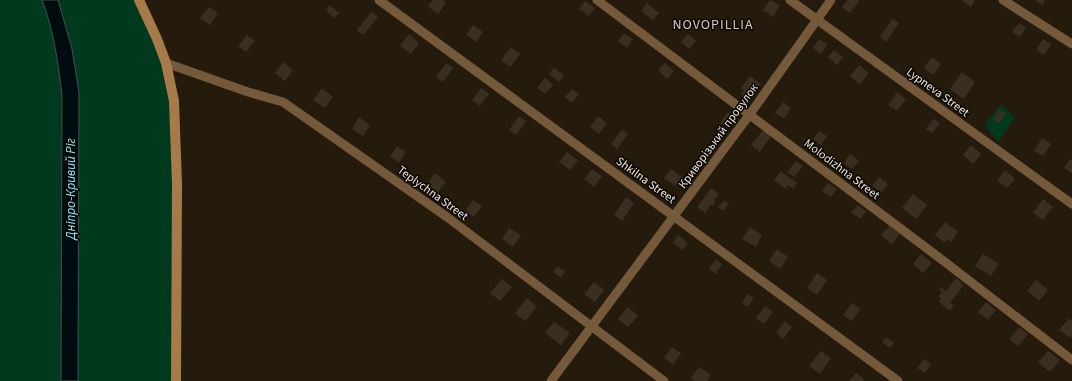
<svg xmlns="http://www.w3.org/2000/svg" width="1072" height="381" font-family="'Source Sans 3',sans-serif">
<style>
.green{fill:#003a1e}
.water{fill:#000c0f;stroke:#484e4d}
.building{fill:#392e1f}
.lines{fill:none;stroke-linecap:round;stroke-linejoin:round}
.street{stroke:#75593b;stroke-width:9}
.secondary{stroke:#a77b49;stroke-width:10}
.labels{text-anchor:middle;stroke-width:3;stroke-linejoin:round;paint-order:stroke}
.street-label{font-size:12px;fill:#efe8de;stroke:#0a0603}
.water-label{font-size:13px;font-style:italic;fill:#8aecfb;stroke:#0a0603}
.quarter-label{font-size:14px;letter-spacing:1px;fill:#d7c9b6;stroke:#0a0603}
</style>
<rect width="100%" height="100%" fill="#251b0c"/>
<path class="green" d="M0 0H42C54 31 58 63 62 95L61 381H0Z
M58 0H139L157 39 174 101 176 381H78V141L62 11Z
M1001 104 1015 118 998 142 985 125Z"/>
<path class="water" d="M42 0H58L72 49 79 93 78 381H61L62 95C58 63 54 31 42 0Z"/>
<path class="building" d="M433 0H443L446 3 438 14 428 6Z
M770 0 780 5 773 17 763 10Z
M848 0H857L859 2 850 13 842 7Z
M963 0H975L971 7 962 1Z
M1035 0H1046L1042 5Z
M585 1 595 8 589 16 579 9Z
M647 3 659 13 653 20 641 11Z
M330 5 339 13 334 18 326 11Z
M209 7 218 13 210 25 200 18Z
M371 12 378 17 363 35 357 30Z
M892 19 899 23 886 42 880 37Z
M1019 23 1026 28 1020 37 1012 32Z
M473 25 483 32 476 42 466 35Z
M624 33 633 39 627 48 618 41Z
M409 34 419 43 411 54 400 46Z
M688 34 696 41 689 49 681 42Z
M247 35 255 41 246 52 238 46Z
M819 39 827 44 821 54 813 48Z
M1043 39 1051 44 1044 55 1036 50Z
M511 47 520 54 510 67 501 60Z
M834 50 843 57 837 65 828 57Z
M932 57 941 64 933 75 924 68Z
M283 62 293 70 285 81 275 73Z
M446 63 453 68 443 82 436 77Z
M665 63 674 71 667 79 658 70Z
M859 65 869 73 860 84 850 76Z
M554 68 564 75 559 82 549 74Z
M962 72 975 82 964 99 950 89Z
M750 76 761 84 749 100 741 95 744 91 741 88Z
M545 78 553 85 545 94 537 88Z
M322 88 333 97 325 108 313 100Z
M481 88 489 94 480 106 472 100Z
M572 89 579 94 572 103 565 97Z
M897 92 906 99 897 111 888 105Z
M783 102 791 108 784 119 775 113Z
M999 109 1006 113 999 123 993 119Z
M728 112 736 118 728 128 720 123Z
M519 116 526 121 516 135 509 130Z
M598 116 607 123 599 134 590 127Z
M359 117 370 125 363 136 352 129Z
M933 119 940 123 932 133 926 129Z
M622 129 628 134 617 149 611 144Z
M763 130 771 136 760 152 751 145Z
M819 131 827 136 821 145 813 139Z
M1042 138 1051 144 1043 156 1034 151Z
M971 145 981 154 973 164 963 155Z
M397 146 406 152 399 163 390 156Z
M567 152 578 160 570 170 559 162Z
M850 154 859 161 852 169 844 163Z
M1070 159 1072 160V173L1064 168Z
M796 161 803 166 794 177 787 172Z
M592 169 602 176 594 187 584 179Z
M671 169 682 177 675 186 664 178Z
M1005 170 1015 179 1007 188 997 180Z
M781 171 797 183 793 189 788 185 786 189 774 180Z
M435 173 446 182 438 192 427 184Z
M879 177 888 184 881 193 872 186Z
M828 183 837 189 831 197 822 191Z
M711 188 719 194 714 201 716 202 713 206 711 205 705 213 697 207Z
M913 194 927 205 916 219 902 208Z
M626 197 634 203 622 221 614 215Z
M1043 199 1053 207 1043 220 1033 213Z
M473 200 482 206 474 217 465 212Z
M724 200 729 204 723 211 718 207Z
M858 205 866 212 860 219 851 212Z
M945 222 958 232 951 242 947 239 945 243 935 235Z
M889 226 900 234 892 244 881 235Z
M750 227 762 235 756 247 742 239Z
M509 228 521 235 513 247 502 239Z
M678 235 688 243 683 250 673 243Z
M777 249 788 257 780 269 769 261Z
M921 254 932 263 923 273 913 264Z
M983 254 999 264 991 276 975 266Z
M716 259 722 264 716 274 709 269Z
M557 266 565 271 561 278 553 272Z
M817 273 827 280 817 295 807 288Z
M956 278 964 285 950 303 954 306 950 311 939 302 941 299 938 297 942 292 939 290 941 287 946 291Z
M502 279 512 287 500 301 490 293Z
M1036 280 1048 290 1039 301 1027 291Z
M594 282 604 290 595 302 584 294Z
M748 294 754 298 748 307 742 303Z
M527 298 537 307 525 321 515 313Z
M986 302 996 310 988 320 978 312Z
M852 303 860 309 852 321 843 315Z
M765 306 773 312 764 324 756 318Z
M628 307 638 316 628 327 618 319Z
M1069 318 1072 321V335L1070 338 1059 330Z
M785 321 792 327 783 339 776 333Z
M554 322 570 333 561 345 545 333Z
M1019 327 1028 334 1018 346 1009 339Z
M886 337 894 343 890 348 882 342Z
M672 347 681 353 673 365 664 358Z
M821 351 831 358 820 374 809 366Z
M1048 351 1060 360 1050 372 1038 362Z
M924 359 931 364 925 373 917 368Z
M699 367 711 375 707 381H695L691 378Z
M856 373 864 379 863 381H849Z"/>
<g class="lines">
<path class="street" d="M379 0 898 381
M597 0 945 262 1072 360
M790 0 1072 204
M1003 0 1072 44
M166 63 248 92 283 102 447 217 664 381
M551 381 750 114 831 0"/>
<path class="secondary" d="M139 0 157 39 166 63 174 101 177 184 176 381"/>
</g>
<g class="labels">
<g class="street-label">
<text transform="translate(938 92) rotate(36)" y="4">Lypneva Street</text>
<text transform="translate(718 136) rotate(-54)" y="4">Криворізький провулок</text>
<text transform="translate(842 169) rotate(37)" y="4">Molodizhna Street</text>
<text transform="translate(646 180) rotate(36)" y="4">Shkilna Street</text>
<text transform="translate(433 193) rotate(36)" y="4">Teplychna Street</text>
</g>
<g class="water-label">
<text transform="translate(70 189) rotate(-90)" y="5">Дніпро-Кривий Ріг</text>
</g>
<g class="quarter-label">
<text x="713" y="29">NOVOPILLIA</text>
</g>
</g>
</svg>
